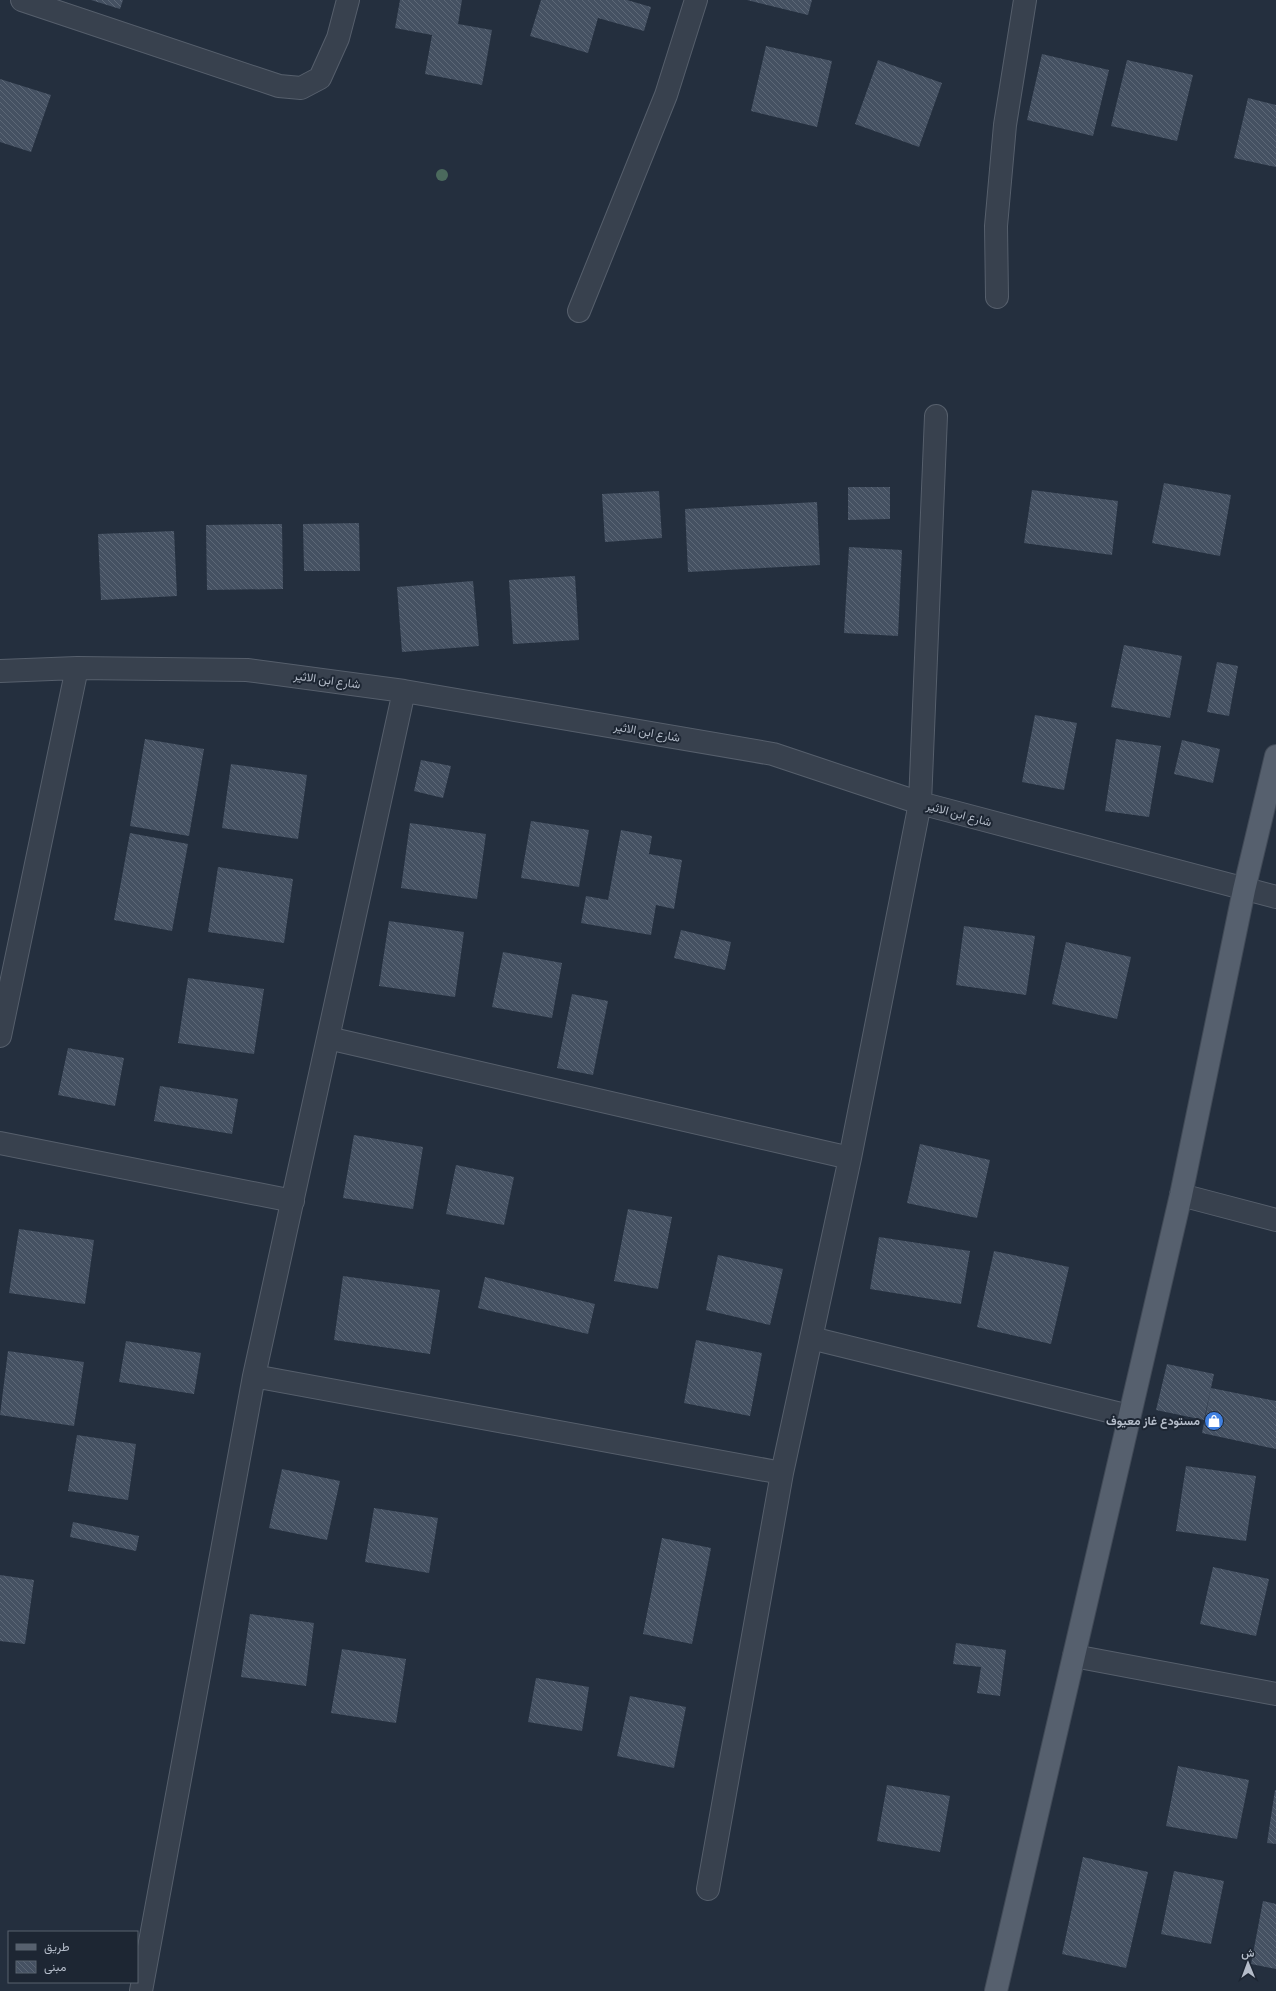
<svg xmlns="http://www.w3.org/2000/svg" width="1276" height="1991" font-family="'Archivo Narrow',Vazirmatn,sans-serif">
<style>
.building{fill:url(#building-back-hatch)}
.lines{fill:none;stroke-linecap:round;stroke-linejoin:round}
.street-casing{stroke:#565f6c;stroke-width:24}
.primary-casing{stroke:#414a57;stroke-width:24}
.street{stroke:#38414e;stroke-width:22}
.primary{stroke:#56606e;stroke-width:22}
.tree{fill:#4b6a5d}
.labels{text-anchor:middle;stroke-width:4;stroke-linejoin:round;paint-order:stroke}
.street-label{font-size:12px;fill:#b4bcc9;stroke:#1d2633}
.poi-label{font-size:12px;font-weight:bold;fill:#b4bcc9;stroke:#1d2633;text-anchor:end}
</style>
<defs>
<pattern id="building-back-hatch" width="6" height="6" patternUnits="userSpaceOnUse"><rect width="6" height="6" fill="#455162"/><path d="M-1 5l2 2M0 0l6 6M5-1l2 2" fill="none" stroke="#5d6877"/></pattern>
</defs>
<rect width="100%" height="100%" fill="#242f3e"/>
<path class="building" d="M91 0H123L120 9Z
M400 0H462L458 24 492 30 482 85 425 74 432 35 395 28Z
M541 0H627L651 7 644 31 598 18 588 53 530 36Z
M747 0H812L808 15Z
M766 46 832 61 817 127 751 111Z
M1042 54 1109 70 1093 136 1027 120Z
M878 60 942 83 919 147 855 124Z
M1127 60 1193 75 1177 141 1111 126Z
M0 79 51 95 31 152 0 142Z
M1248 98 1276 105V167L1234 158Z
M1164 483 1231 495 1220 556 1152 543Z
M848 487H890V519L848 520Z
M1032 490 1118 501 1112 555 1024 543Z
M659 491 662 538 605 542 602 494Z
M817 502 820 565 688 572 685 509Z
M359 523 360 571H304L303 524Z
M282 524 283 589 207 590 206 525Z
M174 531 177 596 101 600 98 534Z
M849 547 902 550 898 636 844 633Z
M575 576 579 640 513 644 509 580Z
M473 581 479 646 402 652 397 587Z
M1124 645 1182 656 1170 718 1111 707Z
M1217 662 1238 666 1229 716 1207 712Z
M1035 715 1077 723 1064 790 1022 782Z
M145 739 204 749 189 836 130 826Z
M1116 739 1161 746 1149 817 1105 811Z
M1182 740 1220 749 1213 783 1174 774Z
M421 760 451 766 443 798 414 791Z
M231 764 307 775 298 839 222 828Z
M531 821 589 830 579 887 521 878Z
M410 823 486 834 477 899 401 888Z
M621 830 652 836 649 854 682 860 674 909 656 905 651 935 581 923 586 896 608 900Z
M130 833 188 844 172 931 114 920Z
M218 867 293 879 284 943 208 932Z
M389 921 464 932 455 997 379 986Z
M964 926 1035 936 1026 995 956 985Z
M681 930 731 942 725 970 674 958Z
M1066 942 1131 957 1117 1019 1052 1004Z
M503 952 562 963 552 1018 492 1007Z
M188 978 264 989 254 1054 178 1043Z
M572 994 608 1001 593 1075 557 1068Z
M68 1048 124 1058 115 1106 58 1095Z
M160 1086 238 1099 232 1134 154 1121Z
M354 1135 423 1147 413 1209 343 1198Z
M920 1144 990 1160 977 1218 907 1203Z
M456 1165 514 1177 504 1225 446 1214Z
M628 1209 672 1217 658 1289 614 1281Z
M19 1229 94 1240 85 1304 9 1293Z
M879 1237 970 1251 961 1304 870 1289Z
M994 1251 1069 1267 1051 1344 977 1327Z
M718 1255 783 1269 770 1325 706 1310Z
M343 1276 440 1290 430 1354 334 1340Z
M485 1277 595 1304 588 1334 478 1308Z
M696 1340 762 1353 750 1416 684 1403Z
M126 1341 201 1353 194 1394 119 1382Z
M8 1351 84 1362 74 1426 0 1415Z
M1167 1364 1214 1374 1204 1420 1156 1410Z
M1211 1388 1276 1401V1449L1202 1433Z
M77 1435 136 1444 128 1500 68 1491Z
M1186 1466 1256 1476 1246 1541 1176 1531Z
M282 1469 340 1481 327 1540 269 1528Z
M374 1508 438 1518 429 1573 365 1562Z
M73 1522 139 1536 136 1551 70 1537Z
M662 1538 711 1548 692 1644 643 1634Z
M1213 1567 1269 1579 1256 1636 1200 1624Z
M0 1575 34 1580 25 1644 0 1641Z
M250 1614 314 1623 306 1686 241 1677Z
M956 1643 1006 1650 1000 1696 977 1693 981 1667 953 1664Z
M342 1649 406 1659 396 1723 331 1713Z
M536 1678 589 1687 582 1731 528 1722Z
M630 1696 686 1707 674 1768 617 1756Z
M1178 1766 1249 1780 1237 1839 1166 1826Z
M887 1785 950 1796 940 1852 877 1841Z
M1275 1790H1276V1844L1267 1843Z
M1083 1857 1148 1872 1126 1968 1062 1954Z
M1174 1871 1224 1881 1211 1944 1161 1934Z
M1263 1901 1276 1904V1969L1251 1964Z"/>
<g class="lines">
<g class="street-casing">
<path id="street" d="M22 0 279 86 301 88 320 78 338 38 348 0
M997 297 996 226 1005 125 1025 0
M579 311 666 95 696 0
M0 671 77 668 247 670 404 691 773 754 920 803 1276 897
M0 1036 77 668
M328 1038 850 1158
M0 1143 293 1201
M1181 1195 1276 1220
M811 1338 1129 1416
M254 1376 782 1473
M1074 1656 1276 1694
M708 1889 782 1473 850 1158 920 803 936 416
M141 1991 254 1376 404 691"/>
</g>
<g class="primary-casing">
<path id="primary" d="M996 1991 1181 1195 1244 890 1276 756"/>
</g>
<use href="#street" class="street"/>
<use href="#primary" class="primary"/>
</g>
<circle class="tree" cx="442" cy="175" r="6"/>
<defs>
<g id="shop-disc" transform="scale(1)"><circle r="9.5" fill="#3f7fe0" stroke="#1d2633"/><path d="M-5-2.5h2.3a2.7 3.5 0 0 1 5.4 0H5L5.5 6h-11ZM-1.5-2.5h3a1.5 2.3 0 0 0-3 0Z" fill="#fff"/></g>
</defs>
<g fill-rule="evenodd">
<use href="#shop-disc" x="1214" y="1421"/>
</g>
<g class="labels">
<g class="street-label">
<text transform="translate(327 680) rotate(8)" y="4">شارع ابن الاثير</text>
<text transform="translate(647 732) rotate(10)" y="4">شارع ابن الاثير</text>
<text transform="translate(959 814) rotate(15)" y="4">شارع ابن الاثير</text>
</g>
<g class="poi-label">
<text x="1200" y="1425">مستودع غاز معيوف</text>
</g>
</g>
<rect x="8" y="1931" width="130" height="52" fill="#1d2633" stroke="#59626f"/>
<rect x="16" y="1944" width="20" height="6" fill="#56606e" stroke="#59626f"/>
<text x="44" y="1951" font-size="12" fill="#b4bcc9">طريق</text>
<rect x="16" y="1961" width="20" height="12" fill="url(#building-back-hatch)" stroke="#59626f"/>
<text x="44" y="1971" font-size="12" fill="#b4bcc9">مبنى</text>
<g transform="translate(1248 1963) rotate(359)" stroke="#1d2633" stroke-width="3" paint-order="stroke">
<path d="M0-3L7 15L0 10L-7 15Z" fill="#b4bcc9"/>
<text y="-6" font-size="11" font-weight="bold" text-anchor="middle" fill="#b4bcc9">ش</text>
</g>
</svg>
